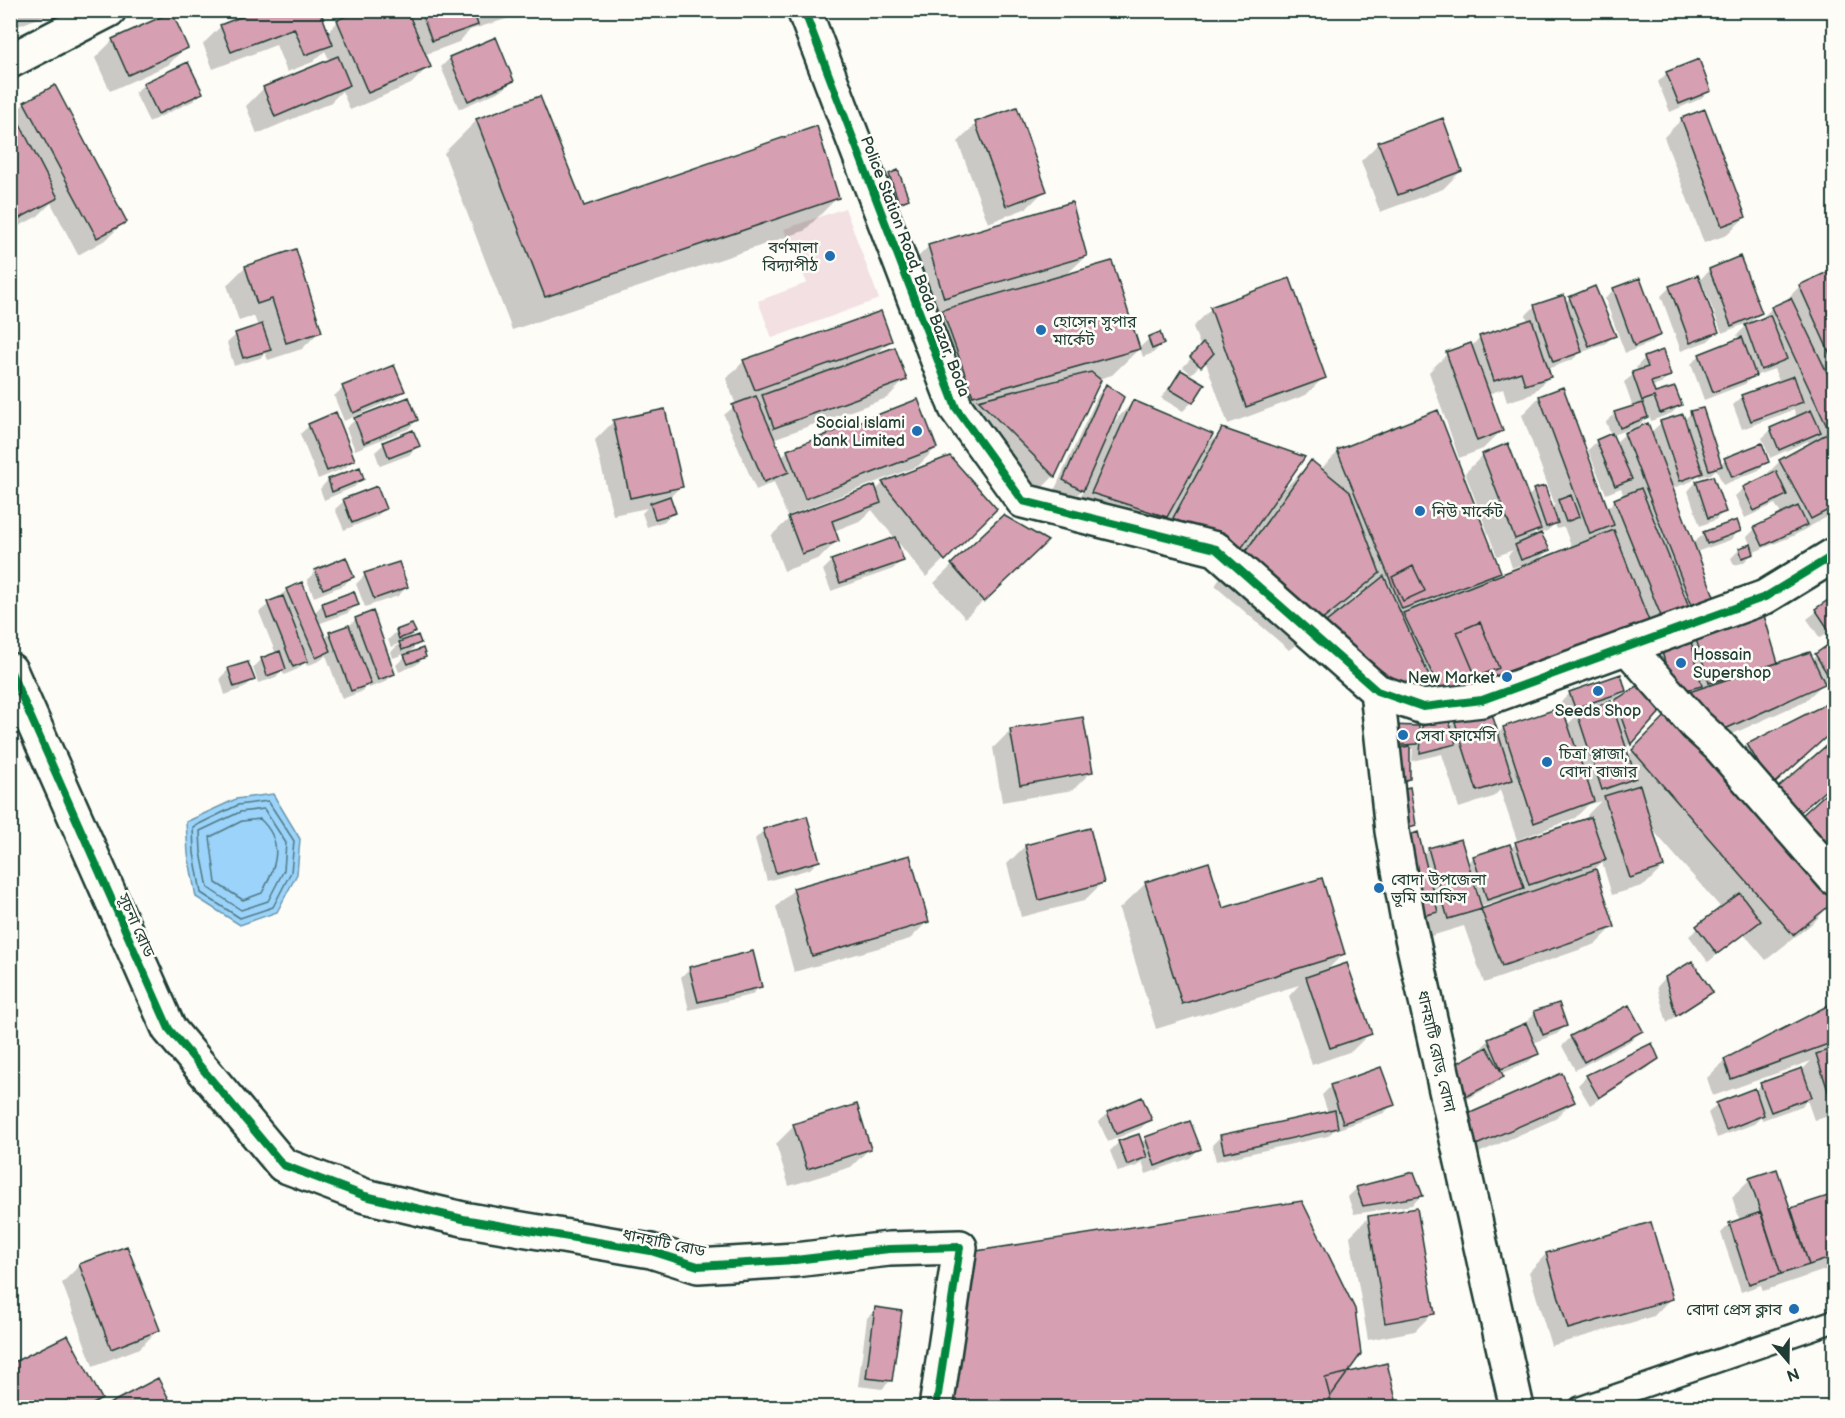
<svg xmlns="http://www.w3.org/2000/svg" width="1845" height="1418" font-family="'Balsamiq Sans','Noto Sans Bengali',sans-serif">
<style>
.built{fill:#f2e0e2}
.water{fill:#9bd3fa;stroke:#6997ab;stroke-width:1.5}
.shadow{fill:#0003;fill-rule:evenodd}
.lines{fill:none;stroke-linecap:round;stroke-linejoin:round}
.shore{stroke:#517983;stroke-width:1.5}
.building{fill:#d7a0b2;stroke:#1f3d34;stroke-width:1.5}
.lane-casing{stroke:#1f3d34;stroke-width:26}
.street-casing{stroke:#1f3d34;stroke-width:38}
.secondary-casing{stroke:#1f3d34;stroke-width:38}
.lane{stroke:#fdfcf7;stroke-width:21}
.street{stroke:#fdfcf7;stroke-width:33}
.secondary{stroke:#fdfcf7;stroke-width:33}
.cycleway-casing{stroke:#fdfcf7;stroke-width:11}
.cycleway{stroke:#00873e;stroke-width:8}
.poi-dot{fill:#1f6fb2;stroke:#fdfcf7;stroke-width:2}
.labels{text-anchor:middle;stroke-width:5;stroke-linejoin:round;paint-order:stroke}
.poi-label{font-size:16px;fill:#1f3d34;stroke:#fdfcf7;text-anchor:start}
.street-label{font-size:16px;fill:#1f3d34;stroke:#fdfcf7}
</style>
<rect width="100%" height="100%" fill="#fdfcf7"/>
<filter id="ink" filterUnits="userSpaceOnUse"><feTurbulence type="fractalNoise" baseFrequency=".0167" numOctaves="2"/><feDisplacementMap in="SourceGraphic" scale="12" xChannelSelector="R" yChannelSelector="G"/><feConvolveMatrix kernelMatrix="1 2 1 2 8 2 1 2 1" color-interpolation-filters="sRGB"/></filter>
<g filter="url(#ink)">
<path class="built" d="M845 208 879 299 772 338 758 301 807 283 784 229Z"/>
<path class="water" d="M273 794 300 839 297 874 277 912 240 925 196 897 188 854 186 822 236 799Z"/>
<path class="shadow" d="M10 10H59L10 29Z
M262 10 327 33 338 21 364 10H536L470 30 459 42 424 55 429 66 411 84 350 110 342 91 330 103 257 134 246 106 264 88 330 61 325 51 313 62 287 72 276 45 213 69 203 44 221 26Z
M1065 10H1093L1067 19Z
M496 39 513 80 504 89 459 109 441 67 450 58Z
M113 40 186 47 168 65 110 91 95 58Z
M1698 61 1709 90 1700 99 1670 112 1658 82 1666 74Z
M188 64 202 93 193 101 149 122 135 93 144 84Z
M25 103 125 221 107 239 78 255 51 203 38 216 10 231V117Z
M1682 119 1745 217 1727 235 1704 243 1664 137Z
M477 120 583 208 838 197 804 231 512 330 444 153Z
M976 124 1045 190 1027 208 988 223 958 142Z
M1379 143 1461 171 1443 189 1380 212 1361 161Z
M890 175 907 199 898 208 890 210 881 184Z
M929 246 1086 256 1066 275 1138 349 1149 339 1162 344 1153 353 1143 357 1140 348 1112 375 1098 379 1054 476 1036 494 917 337 944 310 926 315 911 264Z
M245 267 320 331 302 349 268 360 265 353 260 358 234 366 227 343 236 335 258 327 254 316 239 321 227 285Z
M1709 270 1760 313 1747 326 1758 322 1772 308 1783 303 1800 286 1834 270V430L1830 435 1834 443V513L1793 536 1754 552 1743 563 1734 565 1731 558 1740 549 1751 546 1747 537 1755 529 1782 516 1775 504 1745 518 1735 496 1744 488 1762 479 1780 461 1810 445 1808 441 1770 458 1762 438 1771 430 1797 418 1794 410 1742 429 1733 405 1742 397 1780 383 1774 369 1752 377 1745 384 1704 400 1691 364 1700 355 1739 340 1737 335 1750 322 1722 333 1703 285 1700 286 1717 332 1708 341 1681 351 1661 296 1670 287 1699 281Z
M1639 280 1659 335 1651 343 1625 353 1605 299 1613 290Z
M1570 298 1614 335 1605 344 1580 353 1572 360 1547 369 1550 376 1532 394 1507 402 1503 389 1488 394 1501 431 1483 449 1459 458 1429 372 1447 354 1471 347 1480 337 1528 321 1526 315 1535 306 1565 303Z
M1211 309 1324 377 1306 395 1228 424 1205 360 1191 374 1183 367 1201 348 1193 327Z
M890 341 875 356 905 380 887 398 773 439 781 458 787 451 936 448 918 466 787 516 774 482 756 490 724 415 736 405 726 379 744 361Z
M1645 358 1670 375 1661 384 1651 387 1654 395 1680 405 1672 413 1651 421 1649 415 1638 426 1612 435 1615 443 1625 434 1650 433 1661 423 1684 420 1691 413 1702 409 1720 465 1725 460 1767 462 1759 470 1723 485 1716 469 1711 474 1700 477 1699 474 1692 481 1671 489 1693 544 1704 533 1739 531 1730 540 1696 552 1715 604 1411 723 1303 646 1322 624 1289 650 1215 586 1236 553 1217 573 1192 555 1157 536 1166 516 1148 534 1074 511 1084 488 1073 499 1055 489 1098 395 1106 386 1111 425 1133 402 1205 447 1222 430 1281 492 1311 462 1320 470 1338 452 1499 572 1491 580 1521 568 1520 565 1512 568 1508 555 1513 550 1497 556 1465 473 1483 455 1527 497 1534 491 1551 509 1555 505 1522 415 1539 397 1607 509 1615 500 1624 497 1621 488 1606 494 1588 450 1597 441 1611 435 1606 422 1615 414 1633 408 1624 382 1638 371 1636 367ZM1555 524 1557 529 1564 527 1572 548 1536 562 1549 550 1540 533 1547 531ZM1536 532 1538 536 1527 541ZM1359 593 1360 596 1349 606 1347 604Z
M1181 372 1192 402 1183 411 1161 398Z
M343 388 403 391 394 399 344 421 334 396Z
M664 411 681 486 669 498 674 512 665 521 647 527 642 513 647 508 613 515 595 440 613 422Z
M355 420H417L408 429 355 450 346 428Z
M309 426 353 460 345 468 318 479 300 434Z
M412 432 418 446 409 455 380 466 375 452 384 444Z
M950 458 995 509 926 577 872 510 862 520 834 531 838 540 820 558 784 571 771 536 794 514 795 516 875 491 883 483Z
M359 468 363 479 354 487 324 500 320 489 328 480Z
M1712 477 1724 512 1715 520 1700 526 1688 491 1696 482Z
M344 501 385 508 376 517 344 530 335 509Z
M1003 516 1028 559 965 618 934 583Z
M902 560 893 569 831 591 823 570 832 561Z
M316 571 352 577 344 585 314 597 307 580Z
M365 575 407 587 398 596 365 607 356 584Z
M287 590 314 613 323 604H357L348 613 318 624 325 639 330 633 348 627 356 619 394 674 385 682 369 688 368 684 361 692 342 699 326 655 321 660 307 666 305 662 298 669 284 675 282 671 276 678 258 683 253 668 262 659 276 654 259 612Z
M1834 598V628L1820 638 1807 619Z
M397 631 414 632 405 641 419 643 406 656 424 657 416 665 399 672 396 665 410 652 393 658 391 652 400 643 391 647 388 640Z
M1695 633 1776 664 1812 659 1834 643V681L1821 686 1805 701 1706 746 1730 763 1748 745 1827 705 1829 708 1834 703V739L1830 733 1755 801 1776 791 1834 741V784L1781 830 1800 819 1834 788V853L1816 870 1834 890V901L1814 922 1766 960 1744 934 1708 962 1689 936 1722 909 1651 828 1663 867 1645 885 1612 895 1602 862 1594 870 1614 926 1596 944 1484 983 1464 926 1431 936 1426 921 1413 924 1422 856 1429 849 1467 864 1474 857 1510 850 1516 843 1589 819 1587 815 1601 801 1588 805 1575 818 1517 840 1500 790 1493 797 1459 808 1442 754 1412 761 1413 747 1409 752V779L1400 788 1380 754 1422 727H1449L1455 721 1497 735 1503 728 1563 708 1561 702 1570 693 1625 690 1616 699 1609 701 1611 706 1647 682 1651 650ZM1679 697 1661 715 1665 719 1628 756 1625 749 1666 703ZM1581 711 1567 725 1564 716ZM1499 901 1500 904 1481 911 1480 907Z
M247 664 253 680 244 688 225 695 220 678 228 670Z
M1011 730 1091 772 1073 790 1002 802 993 748Z
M764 830 819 860 810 869 767 881 755 839Z
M1025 846 1102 883 1084 901 1021 917 1007 864Z
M1146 883 1343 954 1325 972 1370 1033 1352 1051 1312 1065 1289 996 1299 985 1156 1029 1119 909Z
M794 889 927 922 910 939 794 972 776 907Z
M690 968 760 987 751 995 689 1010 681 977Z
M1665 978 1711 991 1667 1023 1657 987Z
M1834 997V1115L1814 1120 1807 1100 1802 1106 1762 1120 1761 1117 1754 1124 1717 1138 1708 1113 1717 1104 1754 1092 1761 1085 1802 1070 1811 1061 1713 1096 1707 1078 1725 1060 1820 1011Z
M1535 1013 1565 1026 1557 1034 1533 1043 1537 1054 1528 1062 1500 1074 1502 1077 1493 1085 1454 1106 1481 1052 1480 1049 1489 1040 1527 1025 1526 1022Z
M1641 1031 1632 1040 1575 1070 1562 1046 1571 1037Z
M1652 1045 1657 1059 1648 1068 1590 1105 1578 1085 1587 1076Z
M1331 1086 1393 1104 1384 1113 1333 1131 1328 1136 1216 1161 1212 1145 1221 1136 1328 1113 1322 1095Z
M1573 1101 1555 1119 1456 1163 1444 1136Z
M1108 1113 1150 1119 1141 1128 1108 1142 1099 1122Z
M1190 1123 1199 1149 1190 1158 1146 1174 1142 1161 1137 1166 1118 1172 1110 1151 1119 1142 1141 1143 1145 1139Z
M794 1126 869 1149 851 1167 789 1186 776 1144Z
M1413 1174 1421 1196 1412 1205 1354 1214 1348 1197 1356 1189Z
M1750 1179 1790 1210 1834 1195V1267L1763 1291 1761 1285 1741 1292 1721 1233 1730 1224 1740 1221 1732 1197Z
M1368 1218 1433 1313 1415 1331 1368 1340 1350 1236Z
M126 1248 158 1330 140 1348 93 1366 62 1283 80 1265Z
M971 1253 1344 1375 1396 1408H919L937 1287Z
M1546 1254 1671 1298 1654 1316 1551 1346 1529 1272Z
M876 1309 891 1380 882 1389 858 1386 867 1318Z
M10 1366 100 1399 91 1408H10Z"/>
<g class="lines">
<path class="shore" d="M268 801 294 841 291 872 273 907 240 918 201 893 194 853 193 827 238 805Z
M264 809 286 843 284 870 268 901 241 910 208 888 201 852 200 831 240 812Z
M260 819C285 842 276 867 262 893L243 900 216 883 210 837 242 821Z"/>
</g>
<path class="building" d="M258 10H320L333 45 305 55 294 28 231 52 220 25Z
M360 10H407L431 67 368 93 337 20Z
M420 10H473L478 25 432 41Z
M172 12 188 48 128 75 112 39Z
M496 37 514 81 468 101 449 57Z
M338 56 350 85 275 117 263 87Z
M1699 59 1711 91 1679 104 1666 72Z
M188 62 203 93 158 114 143 83Z
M55 85 127 222 97 238 24 102Z
M540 96 584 206 817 126 839 198 545 297 476 119Z
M1017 107 1047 191 1006 206 975 122Z
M1705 109 1746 217 1722 226 1681 118Z
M14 113 58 198 18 219 10 204V115Z
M1443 118 1462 171 1398 195 1378 142Z
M898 170 909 199 899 203 889 174Z
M1072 202 1087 256 944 298 928 245Z
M296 249 322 332 286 343 272 299 257 304 245 266Z
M1740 256 1762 313 1731 326 1709 269Z
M1112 261 1140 349 973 396 942 310Z
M1834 269V363L1799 285Z
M1698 275 1719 332 1690 343 1669 286Z
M1290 278 1326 378 1246 407 1210 307Z
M1640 278 1661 335 1634 346 1613 288Z
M1595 286 1616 336 1589 346 1569 297Z
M1564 295 1582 352 1553 362 1534 305Z
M1791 298 1834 387V425L1828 429 1771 307Z
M881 311 892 341 755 390 743 360Z
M1770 315 1787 359 1761 370 1745 325Z
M1532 319 1551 377 1525 385 1521 372 1494 381 1479 336Z
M262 324 271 350 243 358 235 333Z
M1160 332 1164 344 1152 349 1148 337Z
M1742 337 1756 376 1713 392 1699 354Z
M1203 343 1214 353 1201 367 1190 357Z
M1471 343 1503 431 1477 441 1446 352Z
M895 347 907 380 774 428 762 395Z
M1663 350 1671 376 1651 382 1655 393 1675 387 1682 405 1660 413 1654 397 1642 401 1632 372 1648 367 1644 357Z
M394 365 405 391 353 413 342 386Z
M1181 370 1205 384 1193 403 1169 389Z
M1091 372 1101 380 1055 477 978 400Z
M1794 376 1803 402 1751 421 1741 395Z
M1106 384 1124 397 1083 491 1063 480Z
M1563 387 1614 525 1590 534 1539 396Z
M756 396 789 472 764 482 732 405Z
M409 397 418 420 364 443 354 418Z
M918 399 937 448 805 499 787 450Z
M1133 400 1213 434 1167 517 1091 493Z
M1643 403 1648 417 1620 428 1614 412Z
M1703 408 1722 466 1709 470 1690 411Z
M665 409 683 487 630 498 613 420Z
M1438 410 1501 572 1402 609 1337 450Z
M1811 410 1821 432 1779 450 1770 428Z
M336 412 355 460 327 471 308 424Z
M1683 414 1703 473 1680 481 1660 421Z
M1648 423 1717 604 1695 613 1624 433Z
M1222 428 1305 457 1236 556 1210 538 1173 518Z
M413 430 420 446 389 458 383 442Z
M1830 432 1834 439V507L1811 519 1779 460Z
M1612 433 1632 479 1615 486 1596 440Z
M1508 443 1541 529 1515 539 1482 454Z
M1762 443 1769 462 1732 477 1724 458Z
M950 456 997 509 945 561 882 482Z
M1311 460 1350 492 1380 573 1316 625 1240 559Z
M360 467 364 479 332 492 328 479Z
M1776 471 1787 495 1754 511 1743 487Z
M1713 476 1726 512 1708 518 1696 481Z
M875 485 881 503 832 521 839 541 802 554 788 517Z
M377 486 386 509 352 523 343 499Z
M1545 486 1558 523 1546 527 1533 489Z
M1641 488 1692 614 1665 626 1614 499Z
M1571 495 1579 517 1566 522 1558 500Z
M670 496 676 513 655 519 650 503Z
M1798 506 1807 525 1763 546 1754 527Z
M1003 515 1048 541 984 602 951 564Z
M1737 520 1741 531 1707 544 1703 532Z
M1614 530 1649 621 1477 685 1442 694 1403 613Z
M1541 533 1550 550 1521 560 1515 545Z
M895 537 904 561 840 583 831 560Z
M1751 544 1754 554 1742 558 1739 548Z
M346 557 354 577 323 589 315 570Z
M399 562 408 587 374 599 364 573Z
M1413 566 1425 591 1403 601 1392 577Z
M1384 576 1441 702 1430 705 1320 627Z
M302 582 331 651 316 658 286 589Z
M354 591 359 605 326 616 322 603Z
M283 596 308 661 293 667 267 602Z
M1834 596V627L1829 630 1815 609Z
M373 611 395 674 378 680 355 618Z
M1763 612 1778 663 1709 683 1694 632Z
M1480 622 1499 668 1476 677 1457 632Z
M412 624 416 632 399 639 396 630Z
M349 625 371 684 351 691 329 632Z
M1689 633 1702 686 1673 693 1659 640Z
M418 635 421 643 402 650 399 642Z
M1834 641V678L1831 680 1815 654Z
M423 648 426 657 408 664 404 655Z
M280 651 286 669 267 676 261 658Z
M1810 652 1825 684 1716 733 1677 696Z
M248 662 255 680 234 687 228 668Z
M1621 674 1626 691 1575 708 1569 692Z
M1647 680 1668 703 1631 745 1615 700Z
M1611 701 1636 778 1602 790 1577 713Z
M1828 703 1834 714V730L1772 786 1747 744Z
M1562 707 1594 801 1534 823 1503 727Z
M1673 708 1834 888V902L1793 935 1632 750Z
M1491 711 1513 780 1477 791 1454 719Z
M1083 717 1093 772 1020 785 1010 729Z
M1449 721 1456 744 1420 753 1422 726Z
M1388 725 1419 726 1418 744 1388 746Z
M1834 739V783L1797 815 1775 790Z
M1410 746V779L1396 782 1392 749Z
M1640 785 1664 867 1630 878 1604 796Z
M1834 786V853L1832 855 1799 818Z
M1410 787 1416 825 1403 829 1397 790Z
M807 816 820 861 776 873 763 829Z
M1591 817 1606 860 1529 885 1515 842Z
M1090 828 1104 883 1039 900 1025 845Z
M1418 832 1438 912 1422 916 1404 837Z
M1461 839 1482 909 1448 919 1428 848Z
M1510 844 1524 888 1487 900 1473 856Z
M910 855 929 922 812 956 793 888Z
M1209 862 1223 908 1322 878 1345 954 1182 1004 1145 882Z
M1209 862 1223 908 1322 878 1345 954 1182 1004 1145 882Z
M1596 869 1615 927 1502 966 1481 909Z
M1740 893 1761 921 1717 954 1696 926Z
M753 951 762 987 698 1002 689 967Z
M1692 961 1713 992 1676 1016 1665 977Z
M1347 963 1372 1034 1330 1048 1306 977Z
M1559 1003 1567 1026 1543 1035 1534 1011Z
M1833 1003 1834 1042 1731 1079 1724 1059Z
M1629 1005 1643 1031 1584 1062 1570 1036Z
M1526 1023 1539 1054 1501 1069 1488 1039Z
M1652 1043 1659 1059 1599 1098 1586 1075Z
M1487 1047 1504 1077 1463 1098 1448 1068Z
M1834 1048V1103H1832L1816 1054Z
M1381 1067 1395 1105 1343 1123 1330 1085Z
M1802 1068 1812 1097 1771 1112 1760 1083Z
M1562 1073 1575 1102 1474 1146 1461 1117Z
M1755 1088 1764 1115 1726 1130 1716 1103Z
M1142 1097 1152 1120 1116 1134 1107 1112Z
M857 1104 871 1149 807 1169 793 1124Z
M1335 1110 1338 1128 1224 1153 1220 1135Z
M1190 1121 1201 1149 1155 1166 1145 1137Z
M1139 1134 1147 1157 1127 1165 1118 1141Z
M1777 1169 1809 1265 1781 1274 1749 1178Z
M1414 1172 1423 1196 1363 1206 1356 1187Z
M1834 1194V1257L1809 1265 1791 1208Z
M1302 1201 1355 1309 1361 1354 1322 1408H948L970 1252Z
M1417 1208 1435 1314 1385 1323 1368 1216Z
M1761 1212 1781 1274 1749 1284 1729 1223Z
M1651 1222 1673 1299 1568 1329 1546 1253Z
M127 1246 160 1330 111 1349 79 1264Z
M875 1307 902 1311 892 1381 866 1378Z
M68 1335 102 1399 86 1408H21L10 1388V1364Z
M1387 1363 1398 1408H1333L1325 1378Z
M158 1378 172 1405 166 1408H110L109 1404Z"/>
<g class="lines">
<g class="lane-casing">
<path id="lane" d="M1580 1408 1834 1321"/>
</g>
<g class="street-casing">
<path id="street" d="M1627 647 1696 725 1719 746 1834 878
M10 670 169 1029 283 1165 365 1196 463 1219 651 1251 698 1266 795 1260 889 1249 960 1247 936 1408"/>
</g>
<g class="secondary-casing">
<path id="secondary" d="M804 10 956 408 1023 501 1216 549 1377 691 1423 707 1482 700 1765 597 1834 555
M10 61 109 10
M1377 691 1392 831 1408 920 1517 1408"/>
</g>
<use href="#lane" class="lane"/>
<use href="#street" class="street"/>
<use href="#secondary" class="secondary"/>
<g class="cycleway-casing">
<path id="cycleway" d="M804 10 956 408 1023 501 1216 549 1377 691 1423 707 1482 700 1765 597 1834 555
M10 670 169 1029 283 1165 365 1196 463 1219 651 1251 698 1266 795 1260 889 1249 960 1247 936 1408"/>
</g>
<use href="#cycleway" class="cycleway"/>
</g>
</g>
<g class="poi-dot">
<circle cx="830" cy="256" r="6"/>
<circle cx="1041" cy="330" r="6"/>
<circle cx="917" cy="431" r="6"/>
<circle cx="1420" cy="511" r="6"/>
<circle cx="1681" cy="663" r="6"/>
<circle cx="1507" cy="677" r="6"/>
<circle cx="1598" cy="691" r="6"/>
<circle cx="1403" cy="735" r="6"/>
<circle cx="1547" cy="762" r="6"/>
<circle cx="1379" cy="888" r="6"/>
<circle cx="1794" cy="1309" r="6"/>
</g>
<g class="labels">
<g class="poi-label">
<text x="818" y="253" text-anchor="end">বর্ণমালা<tspan x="818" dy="18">বিদ্যাপীঠ</tspan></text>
<text x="1053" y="327">হোসেন সুপার<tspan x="1053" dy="18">মার্কেট</tspan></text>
<text x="905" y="428" text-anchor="end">Social islami<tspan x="905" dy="18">bank Limited</tspan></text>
<text x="1432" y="517">নিউ মার্কেট</text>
<text x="1693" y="660">Hossain<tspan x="1693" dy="18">Supershop</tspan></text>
<text x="1495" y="683" text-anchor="end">New Market</text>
<text x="1598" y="716" text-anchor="middle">Seeds Shop</text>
<text x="1415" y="741">সেবা ফার্মেসি</text>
<text x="1559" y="759">চিত্রা প্লাজা,<tspan x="1559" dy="18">বোদা বাজার</tspan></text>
<text x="1391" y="885">বোদা উপজেলা<tspan x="1391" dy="18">ভূমি আফিস</tspan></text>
<text x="1782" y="1315" text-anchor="end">বোদা প্রেস ক্লাব</text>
</g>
<g class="street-label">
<text transform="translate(916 266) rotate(69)" y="6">Police Station Road, Boda Bazar, Boda</text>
<text transform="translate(137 925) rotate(66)" y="6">সূচনা রোড</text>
<text transform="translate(1437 1051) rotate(77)" y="6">ধানহাটি রোড, বোদা</text>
<text transform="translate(664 1242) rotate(12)" y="6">ধানহাটি রোড</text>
</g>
</g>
<rect width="1845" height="1418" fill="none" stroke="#fdfcf7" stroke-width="36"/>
<rect x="18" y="18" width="1809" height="1382" fill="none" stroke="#1f3d34" stroke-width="2" filter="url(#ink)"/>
<g transform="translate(1788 1361) rotate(160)" stroke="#fdfcf7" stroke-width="4.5" paint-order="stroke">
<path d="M0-4.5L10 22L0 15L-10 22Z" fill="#1f3d34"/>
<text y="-9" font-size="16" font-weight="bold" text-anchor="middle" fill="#1f3d34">N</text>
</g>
</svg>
